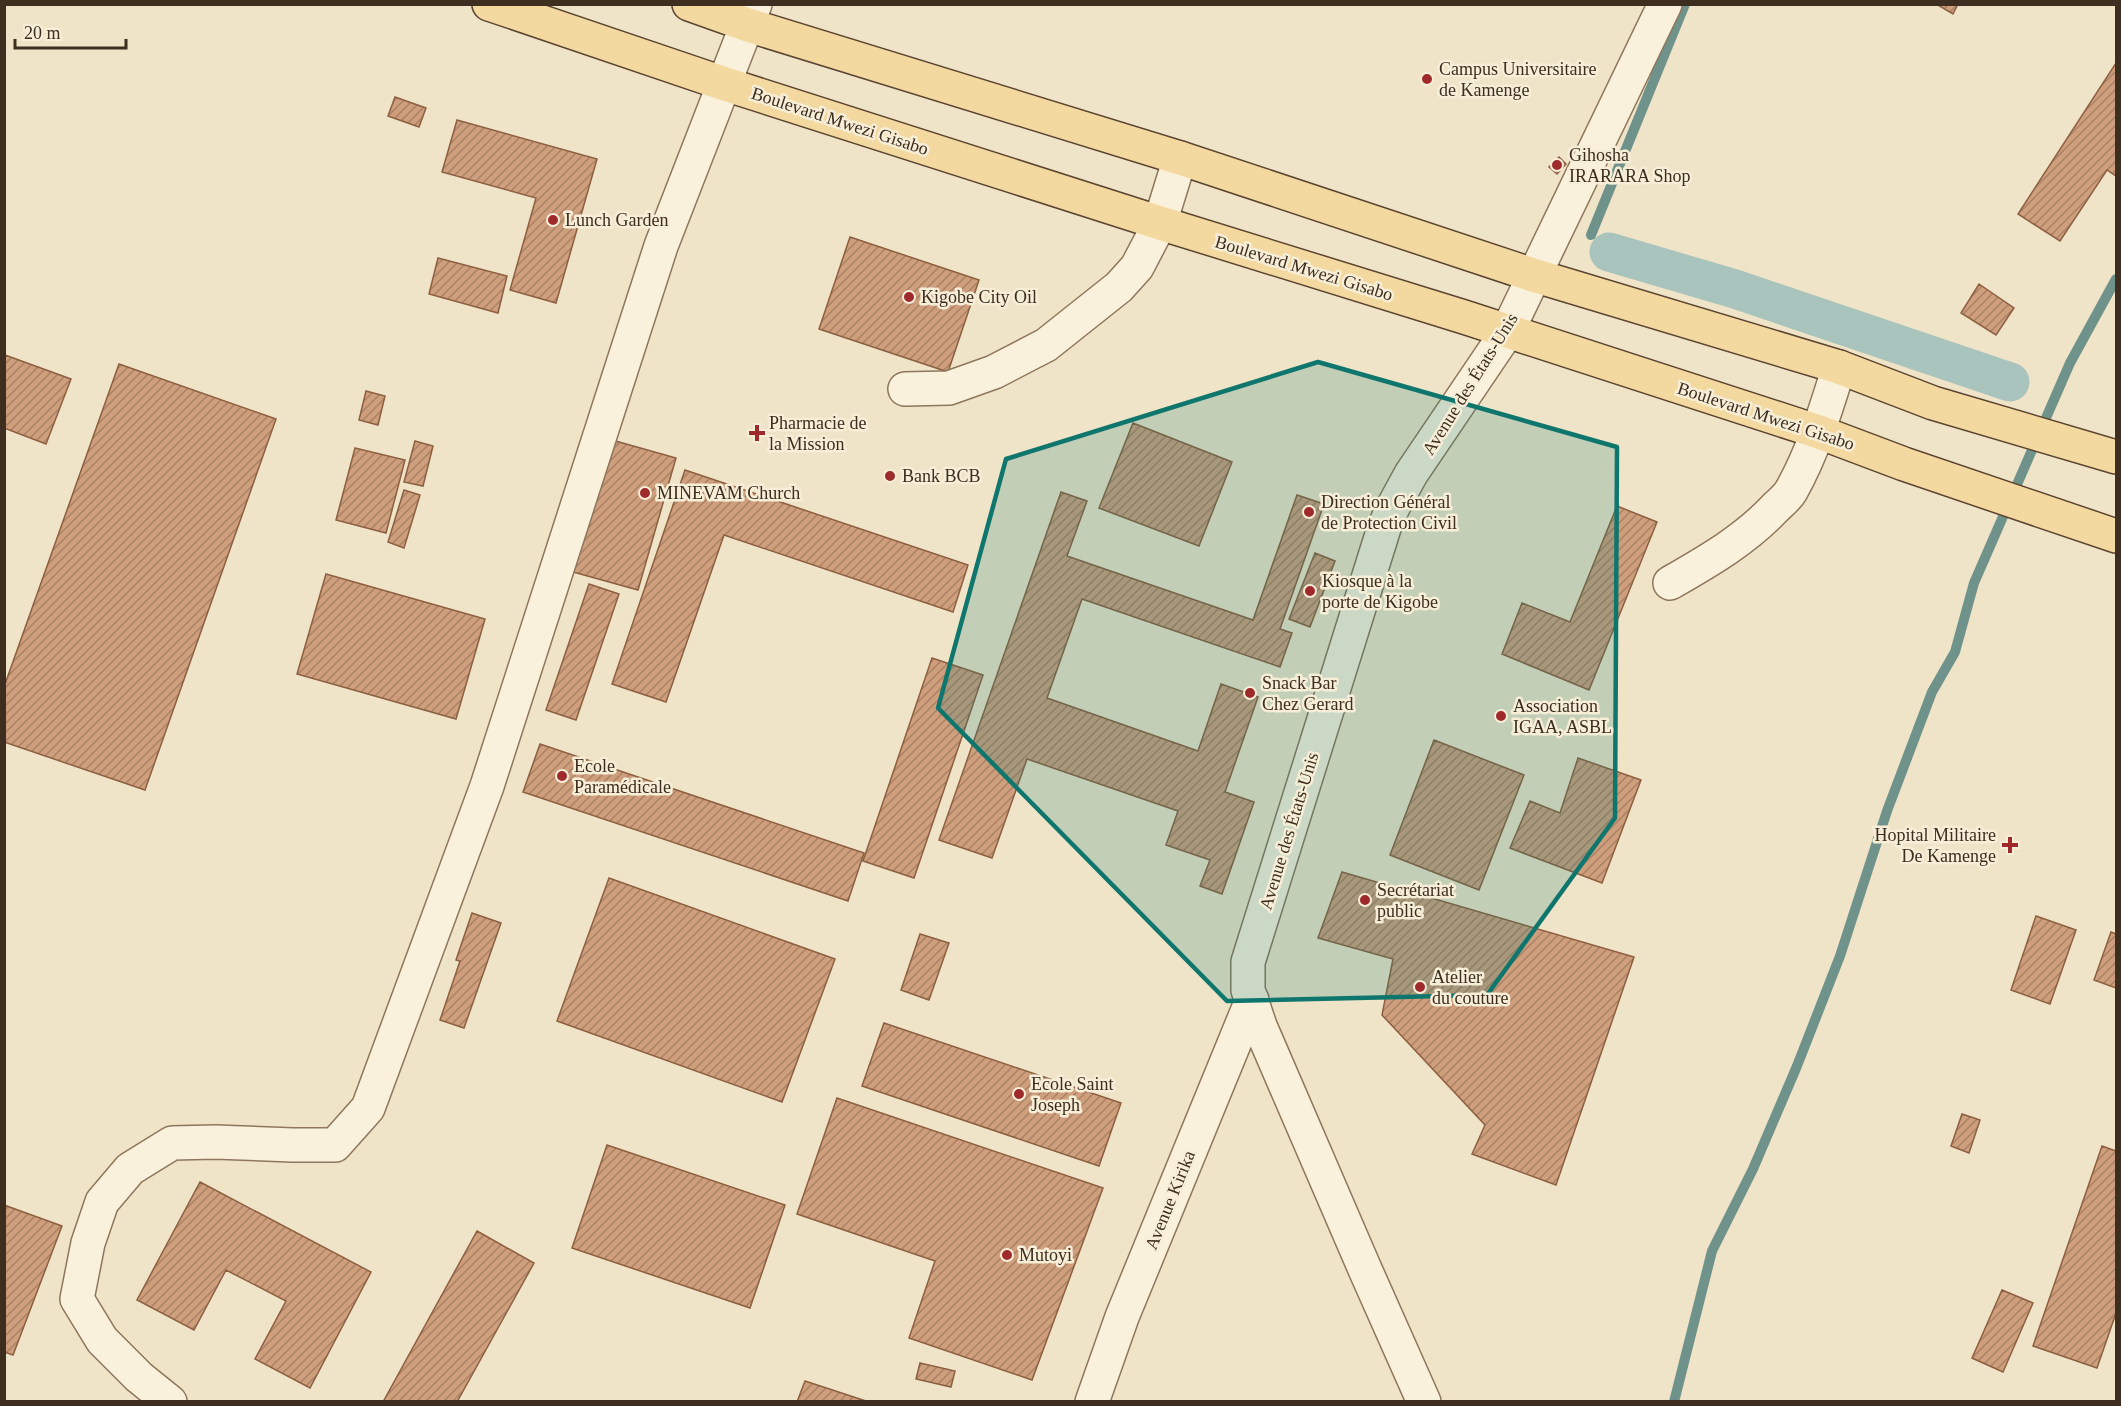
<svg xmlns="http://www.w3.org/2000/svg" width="2121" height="1406" font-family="'Times New Roman',serif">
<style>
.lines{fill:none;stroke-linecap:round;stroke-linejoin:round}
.stream{stroke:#6f938a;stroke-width:10}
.canal{stroke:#a9c4bc;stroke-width:39}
.building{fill:url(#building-hatch);stroke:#8d5f41;stroke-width:1.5}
.minor-casing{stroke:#8d765c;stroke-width:36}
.major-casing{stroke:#5b4430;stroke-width:36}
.minor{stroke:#faf1dc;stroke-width:33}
.major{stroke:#f3d9a0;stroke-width:33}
.marked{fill:#0f766e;fill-opacity:0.2;stroke:#0f766e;stroke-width:4.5;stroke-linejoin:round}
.poi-dot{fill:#9e2a2b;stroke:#f7eed8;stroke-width:2}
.labels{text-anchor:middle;stroke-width:5;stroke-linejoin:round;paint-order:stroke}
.poi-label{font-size:18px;fill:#3d2e20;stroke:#f7eed8;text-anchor:start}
.street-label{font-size:18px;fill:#3d2e20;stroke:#f7eed8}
</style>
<defs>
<pattern id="building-hatch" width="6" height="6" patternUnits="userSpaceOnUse" patternTransform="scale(1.5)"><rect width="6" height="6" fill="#cf9f7d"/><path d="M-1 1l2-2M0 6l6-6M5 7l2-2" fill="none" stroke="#a98266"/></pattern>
</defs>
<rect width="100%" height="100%" fill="#f0e4c8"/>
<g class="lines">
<path class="stream" d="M1591 235 1685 4
M1674 1402 1712 1251 1753 1169 1797 1066 1840 956 1887 811 1932 692 1955 652 1974 583 2070 363 2116 279"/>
<path class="canal" d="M1609 252 1735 289 2010 382"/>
</g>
<path class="building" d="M1936 4H1958L1953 14Z
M2116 63V176L2107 170 2060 241 2018 214Z
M395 97 426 108 419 127 388 116Z
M457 120 597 159 556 303 510 290 536 198 442 172Z
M1559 157 1566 164 1557 174 1549 167Z
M850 237 979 280 948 372 819 329Z
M438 258 507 276 498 313 429 294Z
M1979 284 2014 308 1996 335 1961 313Z
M5 355 71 379 46 444 4 428Z
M119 364 276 419 145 790 4 742V687Z
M366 391 385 396 378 425 359 420Z
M1133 423 1232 462 1199 546 1099 508Z
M612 440 676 458 638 590 573 572Z
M415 441 433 446 423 486 404 482Z
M355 448 405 460 386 533 336 520Z
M685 470 968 565 953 612 724 535 666 702 612 684Z
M404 490 420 495 404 548 388 542Z
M1061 492 1087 501 1067 556 1253 620 1297 495 1324 504 1280 629 1292 633 1280 667 1082 599 1047 698 1198 751 1221 684 1258 697 1225 792 1254 802 1222 894 1200 886 1210 860 1166 845 1178 811 1027 759 992 858 939 840Z
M1617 506 1657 522 1589 690 1502 654 1522 603 1570 622Z
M1315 553 1335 561 1310 627 1289 619Z
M326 574 485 619 456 719 297 674Z
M589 584 619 594 576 720 546 710Z
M932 658 983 675 914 878 863 861Z
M1434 740 1524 775 1479 890 1390 855Z
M540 744 864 853 848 901 523 792Z
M1578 758 1641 780 1602 883 1510 848 1530 801 1560 813Z
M1342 872 1634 957 1556 1185 1472 1154 1485 1125 1382 1015 1393 959 1318 938Z
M609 878 835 959 782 1102 557 1021Z
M472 913 501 923 464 1028 440 1020 460 961 456 960Z
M2036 916 2076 930 2050 1004 2011 990Z
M2111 932 2116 934V988L2094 980Z
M920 934 949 943 929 1000 901 990Z
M884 1023 1121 1103 1099 1166 862 1086Z
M837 1098 1103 1188 1032 1380 909 1338 935 1261 797 1214Z
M1962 1114 1980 1120 1969 1153 1951 1146Z
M607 1145 785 1205 750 1308 572 1248Z
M2102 1146 2116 1151V1313L2097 1368 2033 1346Z
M200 1182 371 1272 310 1388 255 1359 286 1301 226 1270 194 1330 137 1300Z
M4 1205 62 1226 13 1355 4 1352Z
M477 1231 534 1263 457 1402H383Z
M2002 1290 2033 1303 2003 1372 1972 1358Z
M920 1363 955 1371 951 1387 916 1379Z
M805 1381 869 1402H797Z"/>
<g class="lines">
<g class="minor-casing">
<path id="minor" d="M905 389 949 388 994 372 1046 345 1119 287 1137 267 1160 223 1180 158
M1670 583C1708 561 1745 540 1775 508 1780 503 1787 498 1791 491 1813 452 1826 409 1839 367
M170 1402 139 1377 102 1340 77 1299 88 1243 102 1202 130 1169 172 1143 215 1142 293 1145H335L368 1108 487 786 661 246 755 4
M1092 1402 1122 1317 1252 1000
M1424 1402 1364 1267 1260 1026 1248 990V962L1384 528 1393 507 1411 474 1507 332 1665 4"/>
</g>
<g class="major-casing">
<path id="major" d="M489 4 725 84 1160 223 1464 317 1819 432 1904 464 2116 536
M689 4 748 25 1180 158 1533 275 1839 367 1933 403 2116 457"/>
</g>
<use href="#minor" class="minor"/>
<use href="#major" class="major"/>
</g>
<path class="marked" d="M1318 362 1617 447 1615 818 1487 995 1227 1001 938 708 1006 459Z"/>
<g class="poi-dot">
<circle cx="1427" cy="79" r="6"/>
<circle cx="1557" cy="165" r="6"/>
<circle cx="553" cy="220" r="6"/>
<circle cx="909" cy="297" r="6"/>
<path d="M754 424h6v6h6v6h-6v6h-6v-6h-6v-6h6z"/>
<circle cx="890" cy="476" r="6"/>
<circle cx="645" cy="493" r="6"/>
<circle cx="1309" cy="512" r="6"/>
<circle cx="1310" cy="591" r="6"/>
<circle cx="1250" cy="693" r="6"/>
<circle cx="1501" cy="716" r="6"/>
<circle cx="562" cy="776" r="6"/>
<path d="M2007 836h6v6h6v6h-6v6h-6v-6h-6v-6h6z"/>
<circle cx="1365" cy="900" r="6"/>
<circle cx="1420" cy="987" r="6"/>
<circle cx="1019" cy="1094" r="6"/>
<circle cx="1007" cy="1255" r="6"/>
</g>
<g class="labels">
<g class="poi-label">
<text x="1439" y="75">Campus Universitaire<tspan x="1439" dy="21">de Kamenge</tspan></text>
<text x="1569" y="161">Gihosha<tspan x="1569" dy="21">IRARARA Shop</tspan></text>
<text x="565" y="226">Lunch Garden</text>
<text x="921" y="303">Kigobe City Oil</text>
<text x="769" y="429">Pharmacie de<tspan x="769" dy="21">la Mission</tspan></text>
<text x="902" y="482">Bank BCB</text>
<text x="657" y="499">MINEVAM Church</text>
<text x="1321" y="508">Direction Général<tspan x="1321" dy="21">de Protection Civil</tspan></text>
<text x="1322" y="587">Kiosque à la<tspan x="1322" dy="21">porte de Kigobe</tspan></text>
<text x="1262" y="689">Snack Bar<tspan x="1262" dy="21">Chez Gerard</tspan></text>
<text x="1513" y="712">Association<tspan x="1513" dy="21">IGAA, ASBL</tspan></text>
<text x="574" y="772">Ecole<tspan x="574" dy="21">Paramédicale</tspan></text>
<text x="1996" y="841" text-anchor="end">Hopital Militaire<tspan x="1996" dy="21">De Kamenge</tspan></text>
<text x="1377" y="896">Secrétariat<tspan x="1377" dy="21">public</tspan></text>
<text x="1432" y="983">Atelier<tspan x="1432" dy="21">du couture</tspan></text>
<text x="1031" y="1090">Ecole Saint<tspan x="1031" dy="21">Joseph</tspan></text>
<text x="1019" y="1261">Mutoyi</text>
</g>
<g class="street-label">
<text transform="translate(840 121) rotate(18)" y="6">Boulevard Mwezi Gisabo</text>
<text transform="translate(1304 268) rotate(17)" y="6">Boulevard Mwezi Gisabo</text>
<text transform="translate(1470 384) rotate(-58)" y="6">Avenue des États-Unis</text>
<text transform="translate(1766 416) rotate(18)" y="6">Boulevard Mwezi Gisabo</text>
<text transform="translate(1289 831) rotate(-73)" y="6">Avenue des États-Unis</text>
<text transform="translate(1170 1200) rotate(-68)" y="6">Avenue Kirika</text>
</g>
</g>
<rect width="2121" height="1406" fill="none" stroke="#3d2e20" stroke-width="12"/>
<path d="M15 39v9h111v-9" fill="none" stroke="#3d2e20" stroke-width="3"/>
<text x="24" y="39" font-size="18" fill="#3d2e20" stroke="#f7eed8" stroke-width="4.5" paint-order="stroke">20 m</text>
</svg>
